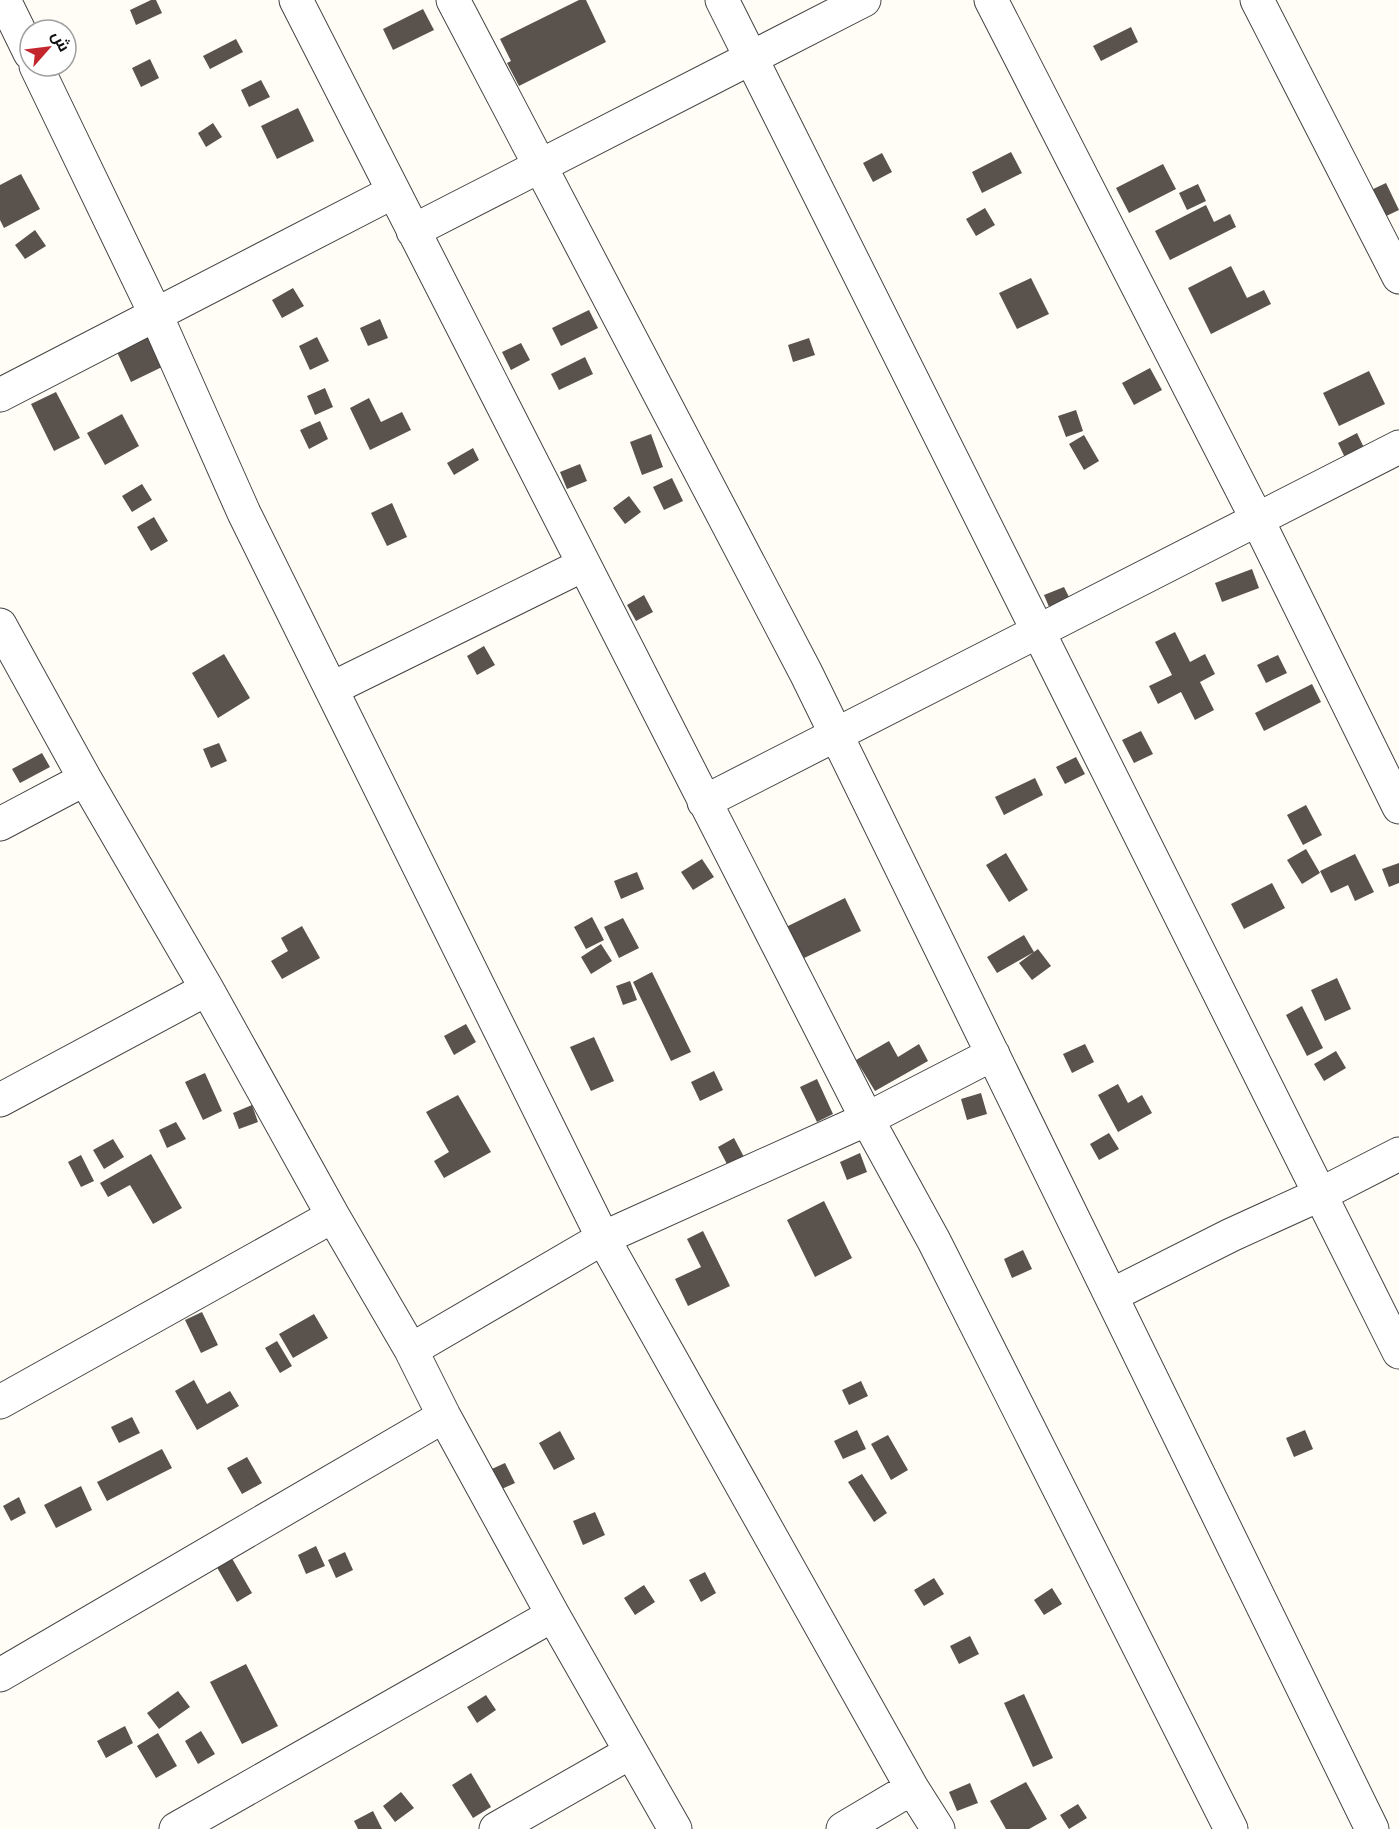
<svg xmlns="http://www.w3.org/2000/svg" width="1399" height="1829" font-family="'IBM Plex Serif',Cairo,serif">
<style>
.building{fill:#5a524d}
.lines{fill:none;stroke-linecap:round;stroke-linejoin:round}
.minor-casing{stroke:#444;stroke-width:35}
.minor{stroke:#fff;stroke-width:33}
</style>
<rect width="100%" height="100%" fill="#fffdf5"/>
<path class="building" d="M151 0H156L162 13 136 25 130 10Z
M579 0H586L606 42 519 86 507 63 511 61 500 39Z
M423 9 434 30 393 50 383 29Z
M1131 27 1138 42 1101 61 1093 46Z
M236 39 243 52 210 69 203 56Z
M150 59 159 78 141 87 132 68Z
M261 80 270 97 249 107 241 90Z
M298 108 314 141 277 159 261 126Z
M213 123 222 137 206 147 198 133Z
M1011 152 1022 173 982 193 972 172Z
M882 153 892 172 873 182 863 163Z
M1163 164 1176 189 1129 213 1116 188Z
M21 174 40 209 4 228 0 220V185Z
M1386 183 1399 210 1382 218 1369 191Z
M1198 184 1206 201 1187 210 1179 193Z
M1206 205 1214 222 1230 214 1236 227 1170 260 1155 231Z
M985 208 995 225 976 236 966 219Z
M35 230 46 246 25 259 15 245Z
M1231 266 1247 298 1264 290 1271 304 1211 334 1188 288Z
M1031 278 1049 314 1017 329 999 293Z
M293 288 304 306 282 318 272 300Z
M589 310 598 328 561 346 552 328Z
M380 319 388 338 368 346 360 328Z
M148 337 162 367 131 382 117 352Z
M317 337 329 361 310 370 299 346Z
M809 338 815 355 793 362 788 345Z
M521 343 530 360 511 370 502 352Z
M585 357 593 374 559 390 551 374Z
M1150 368 1162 390 1134 405 1122 383Z
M1369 371 1385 404 1339 426 1323 393Z
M325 388 333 407 315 415 307 396Z
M56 392 80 438 54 451 31 404Z
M369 398 381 422 402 412 411 430 370 450 350 408Z
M1076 410 1083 431 1066 437 1058 416Z
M122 414 139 446 105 465 87 433Z
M320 421 328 439 309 449 300 430Z
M1357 433 1367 454 1348 464 1338 443Z
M651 434 663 467 642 475 630 442Z
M1084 435 1099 461 1084 470 1069 444Z
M473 448 479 460 454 475 447 463Z
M580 464 587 481 567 489 560 472Z
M672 478 683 501 664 510 653 487Z
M142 484 152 500 132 512 122 496Z
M629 496 641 512 625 524 613 508Z
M392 503 407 537 387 546 371 513Z
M154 517 168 541 151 551 137 527Z
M1252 569 1259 588 1222 602 1215 583Z
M1064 587 1073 605 1052 614 1044 595Z
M644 595 653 612 636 621 627 605Z
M1175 632 1190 662 1205 654 1215 674 1200 682 1214 710 1195 720 1181 692 1158 704 1149 686 1172 675 1155 642Z
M484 646 495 665 477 675 467 656Z
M224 654 250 698 218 718 192 673Z
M1278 655 1287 673 1266 683 1257 665Z
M1312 684 1321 702 1264 731 1255 713Z
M1141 731 1153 754 1134 763 1122 740Z
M219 743 227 761 211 768 203 749Z
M42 753 50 767 20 783 12 769Z
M1076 757 1085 774 1065 784 1056 767Z
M1035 778 1043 795 1004 815 995 797Z
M1306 805 1322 835 1303 845 1287 815Z
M1306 849 1320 873 1302 884 1287 860Z
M1006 853 1028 890 1009 902 986 865Z
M1355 854 1374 892 1355 901 1348 885 1331 893 1320 871Z
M702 859 714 877 693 890 681 872Z
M1399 863V883L1389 887 1382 869Z
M637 872 644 889 621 899 614 881Z
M1272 883 1285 908 1244 929 1231 904Z
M845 898 861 931 802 959 786 927Z
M592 917 604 940 586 949 574 927Z
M623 918 639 948 619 958 604 927Z
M302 926 320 958 282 979 271 961 288 951 281 938Z
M1024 935 1034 952 997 973 987 957Z
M601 944 612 961 591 974 581 957Z
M1038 949 1051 966 1032 980 1019 963Z
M652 972 691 1052 671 1061 633 982Z
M1337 978 1351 1009 1325 1021 1311 990Z
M630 981 637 1000 623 1005 616 986Z
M1302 1006 1323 1048 1307 1056 1286 1015Z
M466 1024 476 1042 454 1055 444 1036Z
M594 1037 614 1081 591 1091 570 1047Z
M889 1041 898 1057 919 1044 928 1061 875 1091 856 1060Z
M1085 1044 1094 1062 1072 1073 1063 1054Z
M1336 1051 1346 1068 1324 1081 1314 1064Z
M714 1071 723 1090 700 1101 691 1082Z
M205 1073 222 1111 203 1120 185 1082Z
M817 1079 833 1114 817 1122 800 1087Z
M1118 1084 1128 1103 1142 1095 1152 1113 1118 1132 1098 1095Z
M981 1093 987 1114 967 1120 961 1099Z
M458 1095 491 1152 444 1178 434 1161 449 1152 426 1112Z
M252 1105 258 1122 239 1129 233 1113Z
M176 1122 186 1139 167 1148 159 1130Z
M1109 1133 1119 1149 1099 1160 1090 1144Z
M734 1138 744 1157 728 1166 718 1147Z
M113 1139 124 1157 104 1169 93 1150Z
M860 1153 867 1172 847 1180 840 1162Z
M151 1154 182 1208 153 1224 130 1185 108 1197 100 1183Z
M81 1155 94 1181 81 1187 68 1162Z
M824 1201 852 1258 815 1277 787 1220Z
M703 1231 730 1286 688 1306 675 1279 701 1267 687 1239Z
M1023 1250 1032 1269 1012 1278 1004 1259Z
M202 1312 218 1345 201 1353 185 1320Z
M314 1314 328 1338 293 1358 279 1334Z
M277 1341 292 1366 280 1373 265 1348Z
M194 1380 207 1404 230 1391 239 1406 197 1430 175 1391Z
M861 1381 868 1396 849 1405 842 1390Z
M132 1417 140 1433 119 1443 111 1427Z
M857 1430 866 1449 843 1459 834 1441Z
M1305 1430 1313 1449 1294 1457 1286 1438Z
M560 1431 575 1459 554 1470 539 1443Z
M888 1435 908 1470 891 1480 871 1444Z
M162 1449 172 1468 107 1501 97 1482Z
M247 1457 262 1483 242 1494 227 1468Z
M505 1463 515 1483 493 1493 483 1473Z
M862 1474 887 1513 874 1522 848 1482Z
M81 1486 92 1510 56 1528 44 1505Z
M19 1497 26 1513 11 1521 3 1506Z
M595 1512 605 1535 583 1545 573 1521Z
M316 1546 325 1566 306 1574 298 1555Z
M345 1552 353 1570 336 1578 328 1560Z
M230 1555 252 1593 237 1602 215 1564Z
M705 1572 716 1593 701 1602 689 1580Z
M934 1578 944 1594 924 1606 914 1590Z
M644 1585 655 1602 635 1615 624 1598Z
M1052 1588 1062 1604 1044 1615 1034 1600Z
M970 1636 979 1654 959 1664 950 1646Z
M246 1664 278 1726 242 1744 210 1682Z
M178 1691 190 1707 159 1729 147 1713Z
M1024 1694 1053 1758 1033 1767 1004 1703Z
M486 1695 496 1710 477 1723 467 1707Z
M125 1726 133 1743 106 1758 97 1741Z
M201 1731 215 1754 198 1764 185 1741Z
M158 1733 177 1766 156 1778 137 1746Z
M471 1773 491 1807 473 1818 452 1785Z
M1026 1782 1047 1819 1029 1829H1006L990 1801Z
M970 1783 978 1803 957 1811 949 1792Z
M401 1792 414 1808 395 1822 383 1806Z
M1078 1804 1087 1818 1069 1829 1060 1815Z
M373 1811 382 1829H358L354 1821Z"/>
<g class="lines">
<g class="minor-casing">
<path id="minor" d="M4 0 30 53
M296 0 867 1119 934 1241 1231 1829
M453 0 806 673 1372 1829
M722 0 1399 1352
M991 0 1257 519 1399 807
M1257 0 1399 277
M36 66 156 315 244 513 603 1238 912 1788 938 1829
M413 231 864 0
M0 395 393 192
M0 625 85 779 207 989 333 1216 411 1350 444 1416 553 1615 675 1829
M331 689 583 565
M704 802 1399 447
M0 824 85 779
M0 1100 207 989
M1112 1295 1231 1235 1321 1194 1399 1154
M411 1350 603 1238 867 1119 993 1054
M0 1402 333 1216
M0 1675 444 1416
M176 1829 553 1615
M496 1829 631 1752
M843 1829 912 1788"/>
</g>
<use href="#minor" class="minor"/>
</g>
<g transform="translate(48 48) rotate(62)"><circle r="28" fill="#ffffff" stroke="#a0a0a0" stroke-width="1.5"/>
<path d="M0-4.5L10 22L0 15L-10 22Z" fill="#c4262e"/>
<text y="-9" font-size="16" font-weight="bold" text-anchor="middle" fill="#111111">ش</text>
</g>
</svg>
